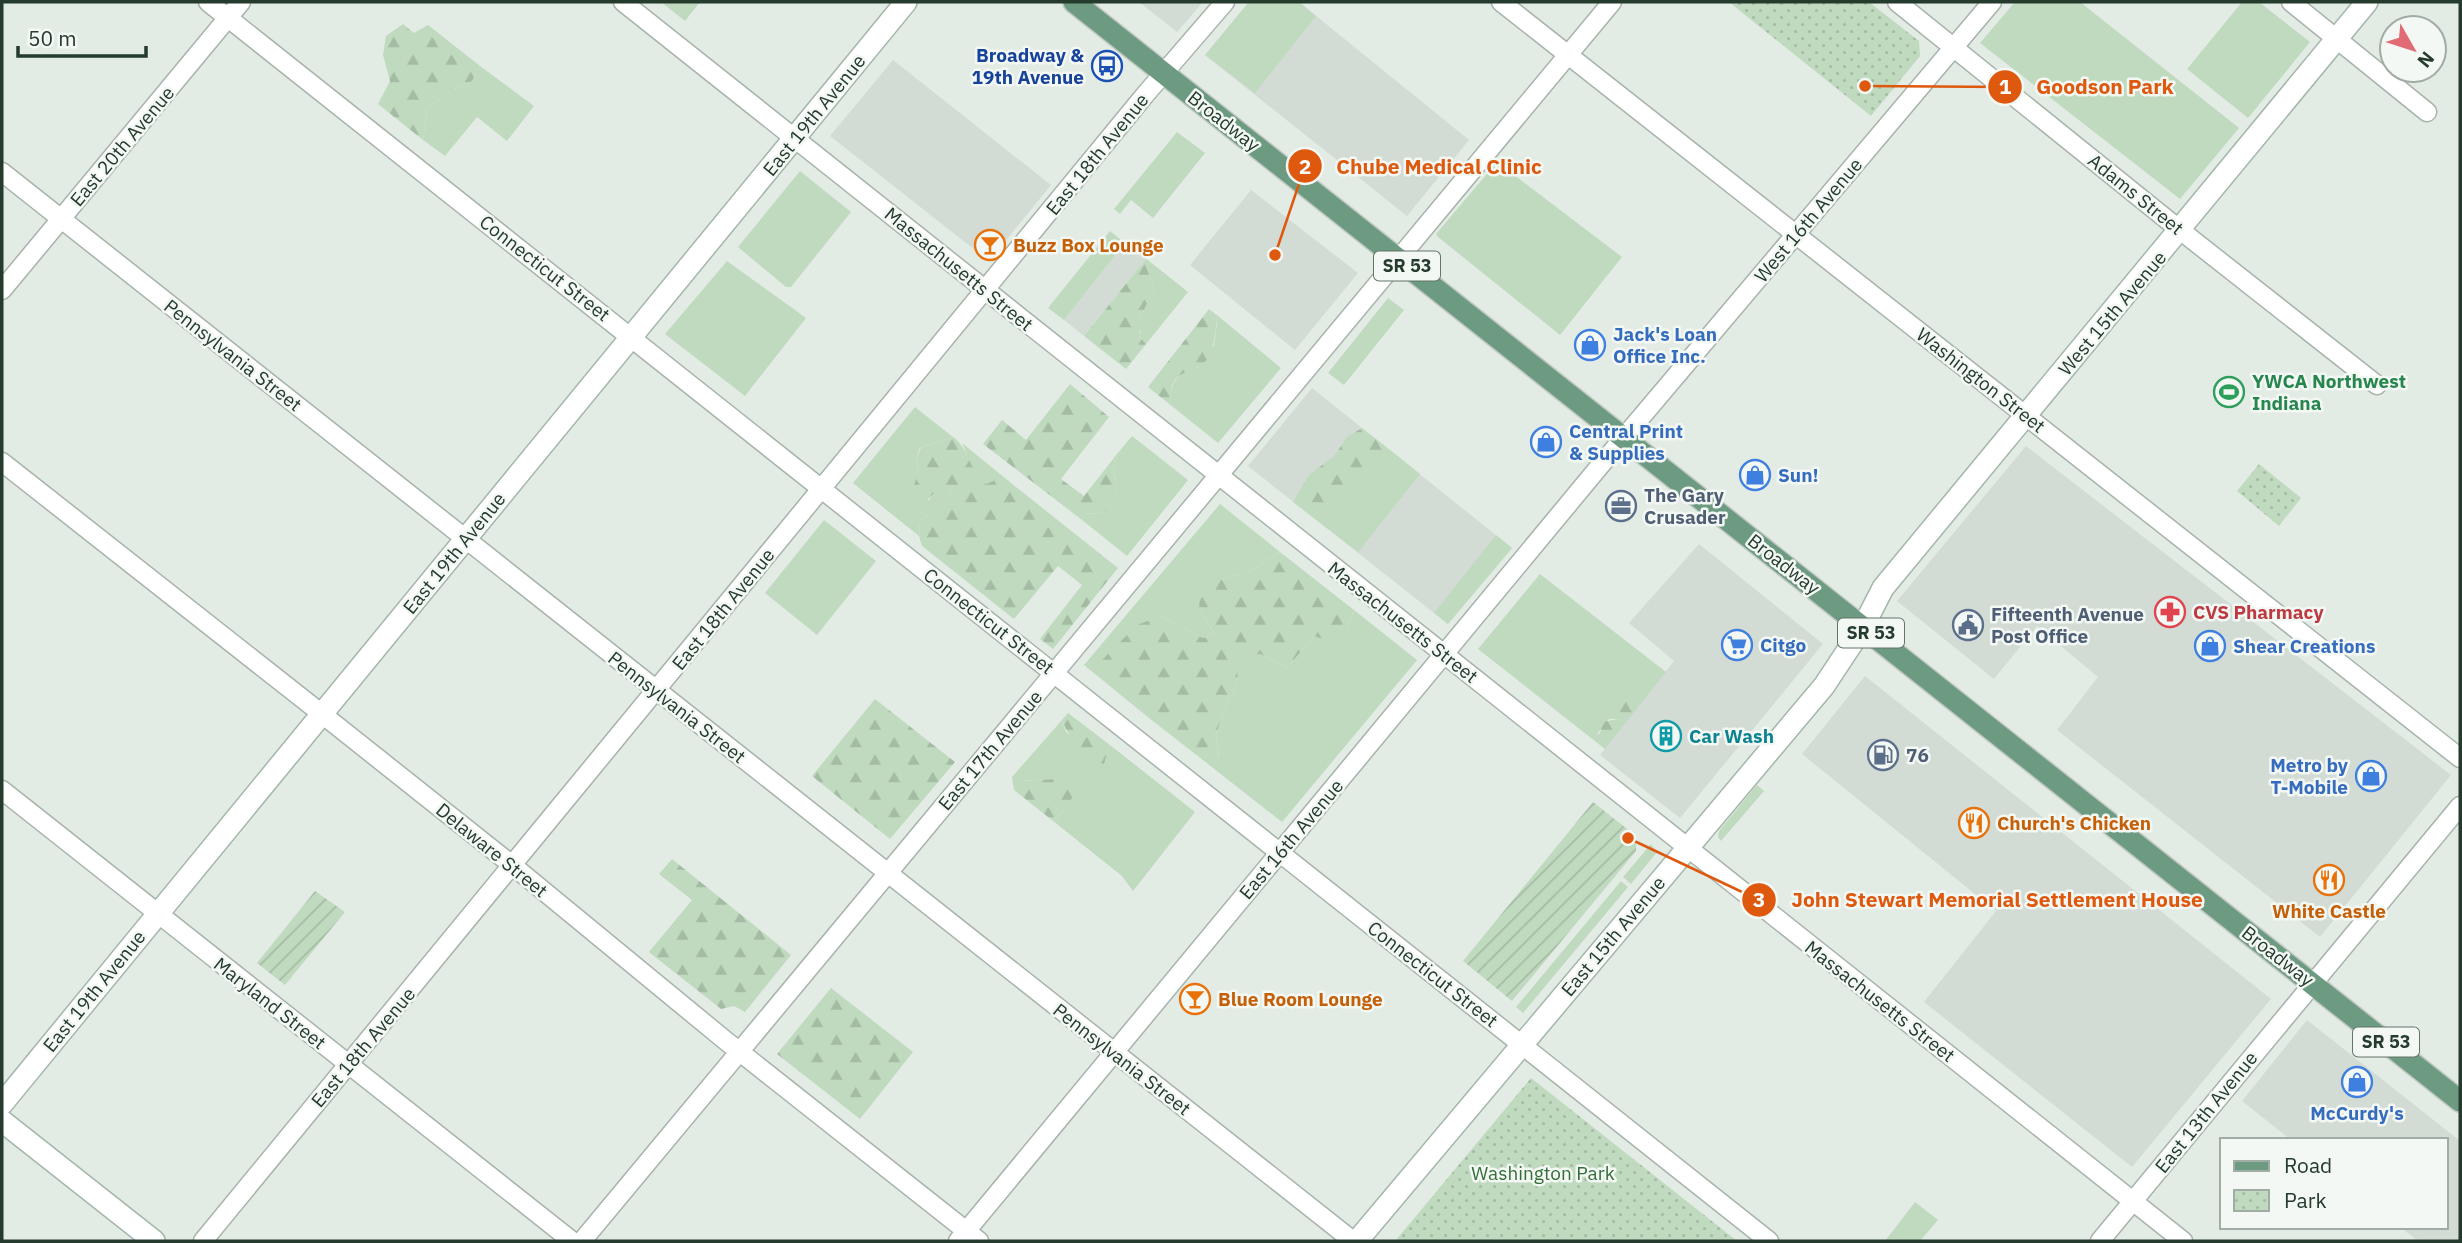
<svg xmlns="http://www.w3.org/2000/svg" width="2462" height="1243" font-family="'IBM Plex Sans',sans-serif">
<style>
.built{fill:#d2dbd4}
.grass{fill:#c0dabf}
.forest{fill:url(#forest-firs)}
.park{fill:url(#park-dots)}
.garden{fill:url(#garden-furrows)}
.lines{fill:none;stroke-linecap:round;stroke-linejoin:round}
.street-casing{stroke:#a6b3aa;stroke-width:21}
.secondary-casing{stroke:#a3b6aa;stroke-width:24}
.primary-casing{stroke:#c2c8c4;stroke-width:24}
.street{stroke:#fff;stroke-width:18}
.secondary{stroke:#fff;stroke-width:21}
.primary{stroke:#6d9b81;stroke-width:21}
.labels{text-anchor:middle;stroke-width:5;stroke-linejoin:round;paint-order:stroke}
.shield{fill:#f3f8f4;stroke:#637469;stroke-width:2}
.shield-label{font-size:18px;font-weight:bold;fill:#253b2e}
.transit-label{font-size:19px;font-weight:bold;fill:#164399;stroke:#f3f8f4;text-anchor:end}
.street-label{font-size:19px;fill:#253b2e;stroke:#f3f8f4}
.food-label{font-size:19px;font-weight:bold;fill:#c56008;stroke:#f3f8f4;text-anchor:start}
.shop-label{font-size:19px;font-weight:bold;fill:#366cbe;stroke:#f3f8f4;text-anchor:start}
.leisure-label{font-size:19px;font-weight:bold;fill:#27864d;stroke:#f3f8f4;text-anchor:start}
.service-label{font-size:19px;font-weight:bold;fill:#4e5e75;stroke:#f3f8f4;text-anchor:start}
.health-label{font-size:19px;font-weight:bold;fill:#be3a42;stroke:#f3f8f4;text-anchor:start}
.culture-label{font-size:19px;font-weight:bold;fill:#0d838f;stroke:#f3f8f4;text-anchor:start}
.park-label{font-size:19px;fill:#346d38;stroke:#f3f8f4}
.leader{fill:none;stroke:#de580e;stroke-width:2.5}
.callout-dot{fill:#de580e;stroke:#f3f8f4;stroke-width:2.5}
.mark-label{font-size:21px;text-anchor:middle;font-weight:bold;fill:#fff}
.callout-label{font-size:21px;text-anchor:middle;font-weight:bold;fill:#de580e;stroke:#f3f8f4;stroke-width:5;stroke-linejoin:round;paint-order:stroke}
</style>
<defs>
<pattern id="forest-firs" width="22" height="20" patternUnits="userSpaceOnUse" patternTransform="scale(1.75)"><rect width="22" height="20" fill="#c0dabf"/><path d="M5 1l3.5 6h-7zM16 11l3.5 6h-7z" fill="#a5bca4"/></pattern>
<pattern id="park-dots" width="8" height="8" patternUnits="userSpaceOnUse" patternTransform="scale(1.75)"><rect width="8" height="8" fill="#c0dabf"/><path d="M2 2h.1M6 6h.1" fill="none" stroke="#a5bca4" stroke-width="1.8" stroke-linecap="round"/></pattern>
<pattern id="garden-furrows" width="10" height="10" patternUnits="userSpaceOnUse" patternTransform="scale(1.75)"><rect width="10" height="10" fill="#c0dabf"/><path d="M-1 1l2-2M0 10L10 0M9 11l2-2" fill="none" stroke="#a5bca4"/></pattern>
</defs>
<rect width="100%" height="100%" fill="#e3ebe5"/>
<path class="built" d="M1139 2H1203L1177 32Z
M1249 2H1299L1469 140 1407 216 1205 55Z
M893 60 1051 185 989 261 830 136Z
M1251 190 1358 273 1295 350 1190 265Z
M1125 243 1146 259 1084 336 1064 320Z
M1312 388 1512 548 1448 624 1248 466Z
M2026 446 2451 775 2320 937 2057 730 2098 677 2037 626 1994 679 1897 601Z
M1699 544 1823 644 1680 818 1600 755 1674 661 1629 623Z
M1865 676 2271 999 2132 1167 1924 1002 1996 911 1802 754Z
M2307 1020 2460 1141V1241H2418L2400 1227H2446V1140H2291L2242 1101Z"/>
<path class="grass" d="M661 2H700L685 21Z
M1249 2H1299L1316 16 1255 93 1205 55Z
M2015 2H2080L2239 128 2180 199 1980 43Z
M2242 2H2259L2310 42 2248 118 2187 69Z
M480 66 534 106 507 141 477 117 445 156 423 140 427 109 448 92 472 81Z
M1177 132 1205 153 1153 218 1131 200 1120 214 1114 209Z
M1497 162 1622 257 1560 335 1438 237 1436 234Z
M800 171 851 212 791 287H786L738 247Z
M1110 231 1125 243 1064 320 1048 308Z
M727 261 806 318 745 396 665 334Z
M1149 261 1188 292 1146 344 1139 335 1141 332 1139 321 1154 288 1147 269Z
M1388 298 1404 310 1344 385 1328 373Z
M1218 316 1281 368 1218 443 1168 403 1171 399C1170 379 1181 372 1199 367L1214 345Z
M915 407 953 437C941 442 930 442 919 449L916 461 928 501 937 489 945 484 951 493 920 522 919 536 853 483Z
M1132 436 1188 480 1127 556 1082 520 1086 514C1092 513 1100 513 1104 511 1117 504 1119 483 1113 472L1117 454Z
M962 443 1016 487C1007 485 997 485 988 484 970 480 969 456 962 443Z
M1394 453 1420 474 1358 552 1315 519 1327 511 1346 507 1352 491Z
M1220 504 1280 552 1251 571 1221 579 1199 609 1215 634 1203 638 1161 616 1100 663 1149 718 1084 665Z
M824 520 876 561 817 635 765 593Z
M1496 535 1512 548 1448 624 1434 613Z
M1540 574 1666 672 1639 706 1630 698 1618 719H1609L1595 737 1591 738 1478 649Z
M1354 610 1417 660 1282 822 1199 757 1219 758 1216 734 1225 708 1238 683 1236 660 1260 654 1287 668 1314 636 1347 630Z
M1062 720 1066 732 1104 764 1110 745 1195 812 1133 891 1122 876 1053 821 1068 806 1070 776 1053 779 1020 781 1014 790 1012 777Z
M1757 785 1764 791 1721 841 1718 837 1719 831Z
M1651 844 1657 852 1631 884 1623 877Z
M1621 881 1628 887 1523 1013 1516 1007Z
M1915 1202 1938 1220 1920 1241H1885Z"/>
<path class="forest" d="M403 24 414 33 428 25 480 66 472 81 448 92 427 109 423 140 378 104 390 81 383 55 386 36Z
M1146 259 1149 261 1147 269 1154 288 1139 321 1142 325 1139 336 1146 344 1126 369 1084 336Z
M1209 309 1218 316C1215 330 1215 346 1208 358 1195 378 1169 365 1171 399L1168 403 1148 387Z
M1070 384 1109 417 1061 479 1084 496 1117 454 1113 472C1119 483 1117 504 1105 511 1100 513 1092 513 1086 514L1082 520 983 444 1002 420 1026 440Z
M1362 428 1394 453 1352 491 1346 507 1328 511 1315 519 1293 502 1309 475 1335 455 1347 437Z
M953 437C970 449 968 471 987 484L995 480 1016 487 1118 568 1053 649 1040 639 1082 585 1058 566 1014 619 922 546 919 536 920 522 951 493 945 485C934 490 929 501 918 507L908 504 919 470 916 461 920 449C930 442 941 442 953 437Z
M1280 552 1354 610 1347 630 1335 643 1314 636 1287 668 1260 654 1237 660 1238 683 1225 708 1216 734 1219 759 1199 757 1149 718 1099 663 1137 625 1161 616 1203 638 1215 634 1199 609 1200 594 1221 579 1251 571Z
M1630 697 1639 706 1605 749 1591 738 1600 733 1603 722 1618 719V708L1622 699Z
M875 699 955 762 890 839 812 776Z
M1068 713 1110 745 1104 764C1086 759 1068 737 1062 720Z
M1070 775 1076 790 1068 806 1053 821 1014 790 1020 781 1053 779Z
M672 859 791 955 745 1012 734 1006 721 1009 649 952 692 900 659 874Z
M831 988 913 1052 860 1119 777 1054Z"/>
<path class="park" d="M1729 2H1869L1919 41 1920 56 1871 116Z
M2259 464 2301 498 2279 526 2237 491Z
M1531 1078 1737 1241 1396 1240Z"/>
<path class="garden" d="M1593 802 1636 836V851L1512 1001 1463 961Z
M315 891 345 912 285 985 257 963Z"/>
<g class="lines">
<g class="street-casing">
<path id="street" d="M208 2 1769 1241
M623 2 2183 1241
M1501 2 2460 758
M1897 2 2180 230 2377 385
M2291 2 2427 112
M2 172 1353 1241
M2 290 241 2
M2 462 322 714 512 865 726 1041 979 1241
M2 790 572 1241
M203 1241 1144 96 1225 2
M582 1241 1612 2
M958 1241 1599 467 1992 2
M2100 1241 2460 806"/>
</g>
<g class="secondary-casing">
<path id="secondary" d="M2 1104 906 2
M2 1121 154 1241
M1357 1241 1824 686 1863 627 1883 588 2367 2"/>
</g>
<g class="primary-casing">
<path id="primary" d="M1074 2 2460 1101"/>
</g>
<use href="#street" class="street"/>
<use href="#secondary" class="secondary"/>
<use href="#primary" class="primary"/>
</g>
<defs>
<g id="bus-ring" transform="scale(1.575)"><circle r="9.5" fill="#f3f8f4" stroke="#1a4fb4" stroke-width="1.5"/><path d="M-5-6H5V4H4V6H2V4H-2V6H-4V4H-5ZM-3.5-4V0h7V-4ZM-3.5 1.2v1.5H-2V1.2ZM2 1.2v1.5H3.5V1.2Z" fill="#1a4fb4"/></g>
<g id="bar-ring" transform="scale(1.575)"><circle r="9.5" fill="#f3f8f4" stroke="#e8710a" stroke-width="1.5"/><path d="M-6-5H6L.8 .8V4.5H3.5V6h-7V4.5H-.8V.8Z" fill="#e8710a"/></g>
<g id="shop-ring" transform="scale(1.575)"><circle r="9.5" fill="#f3f8f4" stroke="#3f7fe0" stroke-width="1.5"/><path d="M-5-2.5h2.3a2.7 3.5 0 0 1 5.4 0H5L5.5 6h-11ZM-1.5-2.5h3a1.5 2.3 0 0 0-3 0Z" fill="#3f7fe0"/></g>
<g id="stadium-ring" transform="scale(1.575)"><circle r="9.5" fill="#f3f8f4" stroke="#2e9e5b" stroke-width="1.5"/><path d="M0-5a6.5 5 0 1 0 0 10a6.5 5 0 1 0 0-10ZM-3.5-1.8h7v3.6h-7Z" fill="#2e9e5b"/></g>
<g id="office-ring" transform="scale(1.575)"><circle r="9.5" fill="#f3f8f4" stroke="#5c6f8a" stroke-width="1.5"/><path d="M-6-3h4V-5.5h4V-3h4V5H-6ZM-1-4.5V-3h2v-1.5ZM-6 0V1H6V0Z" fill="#5c6f8a"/></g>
<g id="pharmacy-ring" transform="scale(1.575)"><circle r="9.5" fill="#f3f8f4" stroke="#e0444e" stroke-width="1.5"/><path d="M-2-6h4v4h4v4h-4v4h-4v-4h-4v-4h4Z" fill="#e0444e"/></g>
<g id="civic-ring" transform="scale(1.575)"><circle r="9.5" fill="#f3f8f4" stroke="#5c6f8a" stroke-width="1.5"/><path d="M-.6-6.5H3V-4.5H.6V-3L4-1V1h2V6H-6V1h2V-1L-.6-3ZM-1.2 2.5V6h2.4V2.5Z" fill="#5c6f8a"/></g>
<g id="supermarket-ring" transform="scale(1.575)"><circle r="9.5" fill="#f3f8f4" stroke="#3f7fe0" stroke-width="1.5"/><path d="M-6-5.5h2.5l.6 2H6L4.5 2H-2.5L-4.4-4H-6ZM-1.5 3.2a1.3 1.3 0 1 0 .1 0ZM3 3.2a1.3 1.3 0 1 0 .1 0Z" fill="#3f7fe0"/></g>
<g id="building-ring" transform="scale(1.575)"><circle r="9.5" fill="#f3f8f4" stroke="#0f9aa8" stroke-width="1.5"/><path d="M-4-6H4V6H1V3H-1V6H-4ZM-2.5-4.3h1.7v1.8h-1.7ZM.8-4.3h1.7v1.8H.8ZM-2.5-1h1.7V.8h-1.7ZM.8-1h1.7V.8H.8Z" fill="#0f9aa8"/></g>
<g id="fuel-ring" transform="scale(1.575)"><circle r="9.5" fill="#f3f8f4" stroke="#5c6f8a" stroke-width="1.5"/><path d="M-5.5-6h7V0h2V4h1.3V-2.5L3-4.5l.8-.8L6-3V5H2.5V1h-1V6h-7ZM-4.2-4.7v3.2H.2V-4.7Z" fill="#5c6f8a"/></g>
<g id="restaurant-ring" transform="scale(1.575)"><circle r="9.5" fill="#f3f8f4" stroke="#e8710a" stroke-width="1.5"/><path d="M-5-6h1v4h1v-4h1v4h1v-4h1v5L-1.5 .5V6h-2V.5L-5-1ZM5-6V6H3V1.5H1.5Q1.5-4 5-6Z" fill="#e8710a"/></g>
</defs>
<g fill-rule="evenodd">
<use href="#bus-ring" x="1107" y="66"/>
<use href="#bar-ring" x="990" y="245"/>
<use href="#shop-ring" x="1590" y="345"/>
<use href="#stadium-ring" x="2229" y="392"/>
<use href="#shop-ring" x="1546" y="442"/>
<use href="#shop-ring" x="1755" y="475"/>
<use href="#office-ring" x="1621" y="506"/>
<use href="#pharmacy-ring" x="2170" y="612"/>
<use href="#civic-ring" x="1968" y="625"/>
<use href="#supermarket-ring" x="1737" y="645"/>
<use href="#shop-ring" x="2210" y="646"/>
<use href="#building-ring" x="1666" y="736"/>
<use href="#fuel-ring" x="1883" y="755"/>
<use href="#shop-ring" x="2371" y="776"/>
<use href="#restaurant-ring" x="1974" y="823"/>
<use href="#restaurant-ring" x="2329" y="880"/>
<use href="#bar-ring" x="1195" y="999"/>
<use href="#shop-ring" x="2357" y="1082"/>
</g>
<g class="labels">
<g class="shield">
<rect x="1374" y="251.5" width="66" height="29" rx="5"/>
<rect x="1838" y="618.5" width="66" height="29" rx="5"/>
<rect x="2353" y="1027.5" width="66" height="29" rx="5"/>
</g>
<g class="shield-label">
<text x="1407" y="272">SR 53</text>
<text x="1871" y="639">SR 53</text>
<text x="2386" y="1048">SR 53</text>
</g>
<g class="transit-label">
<text x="1084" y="62">Broadway &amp;<tspan x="1084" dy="22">19th Avenue</tspan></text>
</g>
<g class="street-label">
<text transform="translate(814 115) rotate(-51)" y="7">East 19th Avenue</text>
<text transform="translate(1224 121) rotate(38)" y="7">Broadway</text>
<text transform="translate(122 146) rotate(-50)" y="7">East 20th Avenue</text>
<text transform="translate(1097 154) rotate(-51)" y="7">East 18th Avenue</text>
<text transform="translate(2136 194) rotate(39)" y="7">Adams Street</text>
<text transform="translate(1808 220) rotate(-50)" y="7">West 16th Avenue</text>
<text transform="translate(545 268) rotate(38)" y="7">Connecticut Street</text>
<text transform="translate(959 269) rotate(39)" y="7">Massachusetts Street</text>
<text transform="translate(2112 313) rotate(-50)" y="7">West 15th Avenue</text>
<text transform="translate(233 355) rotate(38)" y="7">Pennsylvania Street</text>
<text transform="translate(1981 380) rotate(38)" y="7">Washington Street</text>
<text transform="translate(454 553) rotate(-51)" y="7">East 19th Avenue</text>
<text transform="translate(1784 564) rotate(38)" y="7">Broadway</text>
<text transform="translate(723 609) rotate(-51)" y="7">East 18th Avenue</text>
<text transform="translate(989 621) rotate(38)" y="7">Connecticut Street</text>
<text transform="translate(1403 622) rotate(38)" y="7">Massachusetts Street</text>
<text transform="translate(677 707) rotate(38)" y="7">Pennsylvania Street</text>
<text transform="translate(990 750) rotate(-50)" y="7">East 17th Avenue</text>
<text transform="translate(1291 839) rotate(-50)" y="7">East 16th Avenue</text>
<text transform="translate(492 850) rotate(39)" y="7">Delaware Street</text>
<text transform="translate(1613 936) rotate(-50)" y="7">East 15th Avenue</text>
<text transform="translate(2278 956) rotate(38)" y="7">Broadway</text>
<text transform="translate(1433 974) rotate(38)" y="7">Connecticut Street</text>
<text transform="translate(94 991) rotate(-51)" y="7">East 19th Avenue</text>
<text transform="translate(1880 1001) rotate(38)" y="7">Massachusetts Street</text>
<text transform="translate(270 1003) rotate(38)" y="7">Maryland Street</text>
<text transform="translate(363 1047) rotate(-50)" y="7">East 18th Avenue</text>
<text transform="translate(1122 1059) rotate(38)" y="7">Pennsylvania Street</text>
<text transform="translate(2206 1112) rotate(-51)" y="7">East 13th Avenue</text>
</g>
<g class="food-label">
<text x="1013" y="252">Buzz Box Lounge</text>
<text x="1997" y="830">Church's Chicken</text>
<text x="2329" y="918" text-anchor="middle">White Castle</text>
<text x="1218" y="1006">Blue Room Lounge</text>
</g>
<g class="shop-label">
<text x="1613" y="341">Jack's Loan<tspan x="1613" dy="22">Office Inc.</tspan></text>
<text x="1569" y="438">Central Print<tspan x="1569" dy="22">&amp; Supplies</tspan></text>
<text x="1778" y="482">Sun!</text>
<text x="1760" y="652">Citgo</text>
<text x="2233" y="653">Shear Creations</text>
<text x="2348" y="772" text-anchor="end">Metro by<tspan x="2348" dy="22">T-Mobile</tspan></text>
<text x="2357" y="1120" text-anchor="middle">McCurdy's</text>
</g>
<g class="leisure-label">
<text x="2252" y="388">YWCA Northwest<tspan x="2252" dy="22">Indiana</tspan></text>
</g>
<g class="service-label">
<text x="1644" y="502">The Gary<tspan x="1644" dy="22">Crusader</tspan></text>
<text x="1991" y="621">Fifteenth Avenue<tspan x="1991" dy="22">Post Office</tspan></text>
<text x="1906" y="762">76</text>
</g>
<g class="health-label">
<text x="2193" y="619">CVS Pharmacy</text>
</g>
<g class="culture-label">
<text x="1689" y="743">Car Wash</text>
</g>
<g class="park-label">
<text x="1543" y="1180">Washington Park</text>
</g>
</g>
<path class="leader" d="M1865 86L2005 87M1275 255L1305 166M1628 838L1759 900"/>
<g class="callout-dot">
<circle cx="1865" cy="86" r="7"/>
<circle cx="1275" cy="255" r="7"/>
<circle cx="1628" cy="838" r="7"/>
<circle cx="2005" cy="87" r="18"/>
<circle cx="1305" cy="166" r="18"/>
<circle cx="1759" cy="900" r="18"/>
</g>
<g class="mark-label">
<text x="2005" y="94">1</text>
<text x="1305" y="174">2</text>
<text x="1759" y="907">3</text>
</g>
<g class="callout-label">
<text x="2105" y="94">Goodson Park</text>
<text x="1439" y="174">Chube Medical Clinic</text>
<text x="1997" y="907">John Stewart Memorial Settlement House</text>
</g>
<rect width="2462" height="1243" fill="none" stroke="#253b2e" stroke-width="7"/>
<rect x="2220" y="1138" width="228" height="91" fill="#f3f8f4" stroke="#a1aca5" stroke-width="2"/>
<rect x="2234" y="1161" width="35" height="10" fill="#6d9b81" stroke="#a1aca5" stroke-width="2"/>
<text x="2284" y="1173" font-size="21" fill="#253b2e">Road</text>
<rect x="2234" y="1190" width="35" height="21" fill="url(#park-dots)" stroke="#a1aca5" stroke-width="2"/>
<text x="2284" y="1208" font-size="21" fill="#253b2e">Park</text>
<g transform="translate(2413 49) rotate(129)"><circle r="33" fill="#f3f8f4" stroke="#a1aca5" stroke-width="2"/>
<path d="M0-5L12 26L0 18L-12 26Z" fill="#e16b74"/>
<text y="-10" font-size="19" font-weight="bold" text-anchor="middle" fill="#253b2e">N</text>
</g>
<path d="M18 46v10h128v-10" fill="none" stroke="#253b2e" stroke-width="3.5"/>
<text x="28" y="46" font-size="21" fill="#253b2e" stroke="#f3f8f4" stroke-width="5" paint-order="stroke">50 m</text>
</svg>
